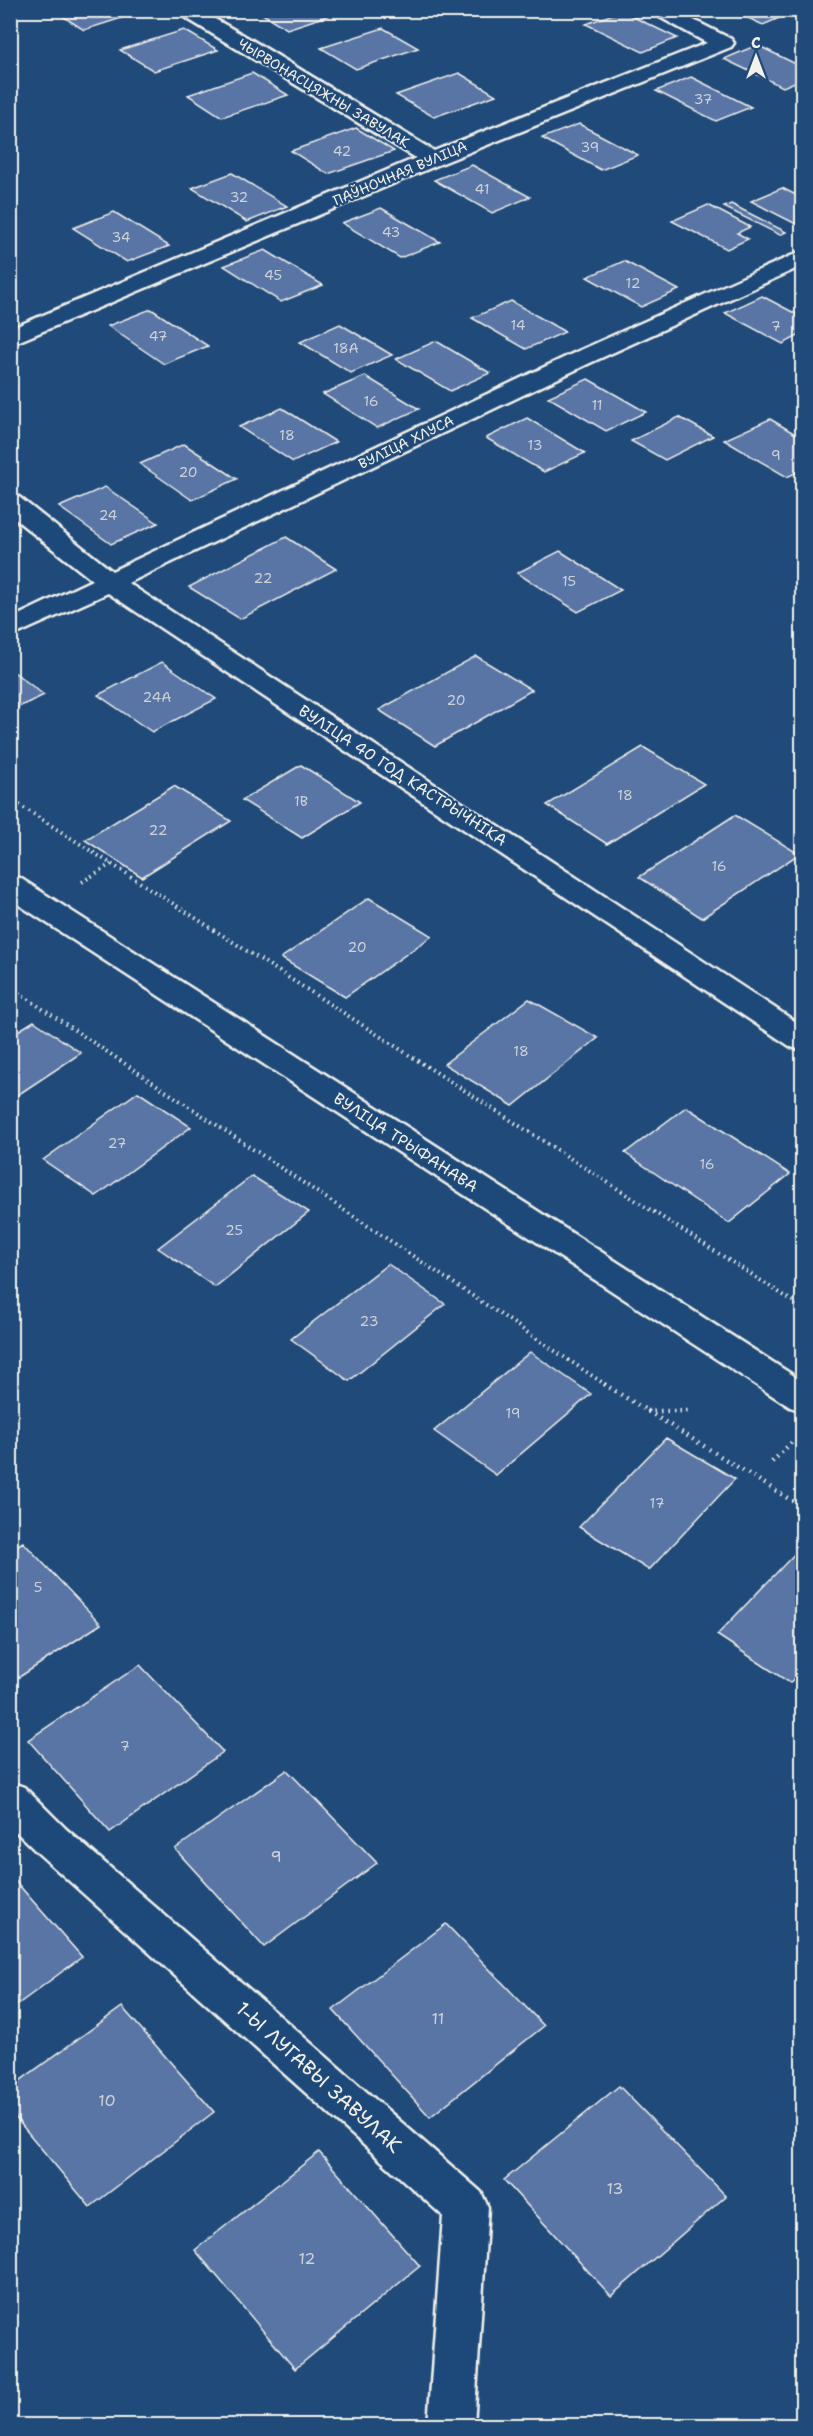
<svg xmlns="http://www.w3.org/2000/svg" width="813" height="2436" font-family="'Shantell Sans',sans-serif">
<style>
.building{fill:#5874a5;stroke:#f4f1e8;stroke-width:1.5}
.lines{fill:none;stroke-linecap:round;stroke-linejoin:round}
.minor-casing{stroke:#f4f1e8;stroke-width:5}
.tertiary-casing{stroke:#f4f1e8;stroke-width:5}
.path-far1{stroke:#f4f1e8;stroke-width:4;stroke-dasharray:1.5 4;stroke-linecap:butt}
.path{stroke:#f4f1e8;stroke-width:4.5;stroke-dasharray:1.5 5;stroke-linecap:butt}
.minor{fill:#1f4a7a;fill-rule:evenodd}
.tertiary{fill:#1f4a7a;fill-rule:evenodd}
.labels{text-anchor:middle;stroke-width:4.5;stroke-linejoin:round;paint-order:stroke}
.far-street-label{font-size:14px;fill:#f4f1e8;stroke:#1f4a7a}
.number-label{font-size:14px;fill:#cdd2d7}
.street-label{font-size:16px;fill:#f4f1e8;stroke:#1f4a7a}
.near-number-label{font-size:16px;fill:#cdd2d7}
.near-street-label{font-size:20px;fill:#f4f1e8;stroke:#1f4a7a}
</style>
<rect width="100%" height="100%" fill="#1f4a7a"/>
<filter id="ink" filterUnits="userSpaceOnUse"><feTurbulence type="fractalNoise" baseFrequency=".0167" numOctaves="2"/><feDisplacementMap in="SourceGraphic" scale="12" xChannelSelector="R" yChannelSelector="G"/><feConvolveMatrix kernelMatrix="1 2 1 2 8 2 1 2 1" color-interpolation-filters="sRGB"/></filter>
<g filter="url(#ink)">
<path class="building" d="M53 10H147L84 30Z
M256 10H345L287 29Z
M731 10H798L763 25Z
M621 11 677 38 643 52 586 24Z
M383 28 418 48 356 69 321 48Z
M184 30 218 50 154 71 120 50Z
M757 45 802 67V79L783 87 724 59Z
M252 73 288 95 222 117 188 95Z
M459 73 496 95 434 117 396 95Z
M691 77 751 107 716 121 656 91Z
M579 124 638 155 601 170 542 138Z
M356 128 394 151 328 174 291 151Z
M472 165 530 197 492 213 434 180Z
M232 173 287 206 247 222 192 188Z
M782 188 802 198V227L751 201Z
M731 204 786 232 780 235 724 207Z
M708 205 750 227 737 233 748 239 727 249 672 221Z
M381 208 440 242 400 258 342 223Z
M114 212 169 246 127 262 73 228Z
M265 250 323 285 281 302 224 266Z
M624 261 679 290 641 307 587 277Z
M762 296 802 317V334L783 344 725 313Z
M511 301 565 332 526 349 472 318Z
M151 309 208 346 164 364 108 326Z
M340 324 392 355 351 373 300 342Z
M436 341 490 373 450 391 396 359Z
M365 376 419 409 377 428 323 394Z
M588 379 646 412 606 431 548 397Z
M282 408 336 442 293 462 239 427Z
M679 417 713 436 665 460 631 441Z
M527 418 585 453 544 472 486 438Z
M770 419 802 438V470L787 477 724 440Z
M184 444 237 479 192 500 140 464Z
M105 487 158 523 111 544 59 507Z
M286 537 336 569 240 619 189 587Z
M560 551 621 590 578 612 517 573Z
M476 656 532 690 435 746 379 710Z
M162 662 216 699 152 732 98 695Z
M10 669 44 695 10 711Z
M643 747 704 784 607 844 547 805Z
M301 765 360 802 302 838 242 800Z
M174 786 231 821 142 877 85 840Z
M735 815 799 854 702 918 639 877Z
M369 898 432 936 345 997 281 958Z
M529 999 598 1038 513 1106 444 1064Z
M34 1021 81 1053 10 1100V1036Z
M138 1092 191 1127 96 1196 43 1160Z
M686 1107 790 1174 729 1223 625 1153Z
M252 1176 309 1212 215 1287 158 1248Z
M388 1264 445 1304 349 1381 291 1339Z
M530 1352 591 1394 496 1475 434 1431Z
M666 1438 735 1479 649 1570 579 1527Z
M23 1542 101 1624 10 1683V1550Z
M802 1546V1669L790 1683 717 1635Z
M140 1665 223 1752 110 1832 28 1740Z
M287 1770 377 1863 264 1947 175 1849Z
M10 1875 82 1957 10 2010Z
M446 1924 544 2026 430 2117 333 2010Z
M122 2007 214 2112 90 2207 10 2111V2088Z
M619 2086 726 2196 611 2296 504 2180Z
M319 2152 420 2266 295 2369 195 2250Z"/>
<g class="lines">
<g class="minor-casing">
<path id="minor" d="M173 10H199L250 39 434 151 707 43 647 10H674L731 39 734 43 731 47 440 164 10 345V329L416 158Z
M802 251V266L590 363 128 583 802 1026V1050L791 1047 108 593 10 637V619L92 580 10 515V495L19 497 112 571 574 353Z
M10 1782 24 1787 66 1829 481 2192 488 2207 474 2426H428L443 2216 38 1853 10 1826Z"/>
</g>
<g class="tertiary-casing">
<path id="tertiary" d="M10 876 20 878 802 1381V1411L790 1407 10 899Z"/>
</g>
<path class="path-far1" d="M10 799 802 1307
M82 882 111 864
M10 987 606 1385"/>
<path class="path" d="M604 1384 802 1507
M647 1411H689
M772 1462 793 1441"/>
<use href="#minor" class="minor"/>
<use href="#tertiary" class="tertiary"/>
</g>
</g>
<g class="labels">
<g class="far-street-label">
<text transform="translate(324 93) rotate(31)" y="5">ЧЫРВОНАСЦЯЖНЫ ЗАВУЛАК</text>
<text transform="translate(400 173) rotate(-23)" y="5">ПАЎНОЧНАЯ ВУЛІЦА</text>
<text transform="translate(406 442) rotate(-26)" y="5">ВУЛІЦА ХЛУСА</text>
</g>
<g class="number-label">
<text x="703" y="104">37</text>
<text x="590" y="152">39</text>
<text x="342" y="156">42</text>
<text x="482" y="194">41</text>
<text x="239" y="202">32</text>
<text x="391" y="237">43</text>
<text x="121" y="242">34</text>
<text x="273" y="280">45</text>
<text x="633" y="288">12</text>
<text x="518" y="330">14</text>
<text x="776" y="331">7</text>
<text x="158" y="341">47</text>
<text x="346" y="353">18А</text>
<text x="371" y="406">16</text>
<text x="597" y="410">11</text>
<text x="287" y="440">18</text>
<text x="535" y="450">13</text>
<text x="776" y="460">9</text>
<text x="188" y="477">20</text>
<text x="108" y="520">24</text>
<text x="263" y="583">22</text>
<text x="569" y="586">15</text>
<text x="157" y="702">24А</text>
<text x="456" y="705">20</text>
<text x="625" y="800">18</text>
<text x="301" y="806">1В</text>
<text x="158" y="835">22</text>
<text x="719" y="871">16</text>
<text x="357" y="952">20</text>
<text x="521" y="1056">18</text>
<text x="117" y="1148">27</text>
<text x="707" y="1169">16</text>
<text x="234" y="1235">25</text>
<text x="369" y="1326">23</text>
<text x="513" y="1418">19</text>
<text x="657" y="1508">17</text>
<text x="38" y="1592">5</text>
<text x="125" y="1751">7</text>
</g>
<g class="street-label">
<text transform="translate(403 775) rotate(33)" y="6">ВУЛІЦА 40 ГОД КАСТРЫЧНІКА</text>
<text transform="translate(406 1142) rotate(33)" y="6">ВУЛІЦА ТРЫФАНАВА</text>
</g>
<g class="near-number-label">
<text x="276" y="1862">9</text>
<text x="438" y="2024">11</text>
<text x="107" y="2106">10</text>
<text x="615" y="2194">13</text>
<text x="307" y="2264">12</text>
</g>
<g class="near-street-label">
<text transform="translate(319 2077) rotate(42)" y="7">1-Ы ЛУГАВЫ ЗАВУЛАК</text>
</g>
</g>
<rect width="813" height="2436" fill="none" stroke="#1f4a7a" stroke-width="36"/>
<rect x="18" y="18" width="777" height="2400" fill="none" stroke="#f4f1e8" stroke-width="2" filter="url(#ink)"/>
<g transform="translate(756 57)" stroke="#1f4a7a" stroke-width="4.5" paint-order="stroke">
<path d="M0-4.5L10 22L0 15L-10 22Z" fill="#f4f1e8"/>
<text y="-9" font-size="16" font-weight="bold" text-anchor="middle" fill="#f4f1e8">С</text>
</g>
</svg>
